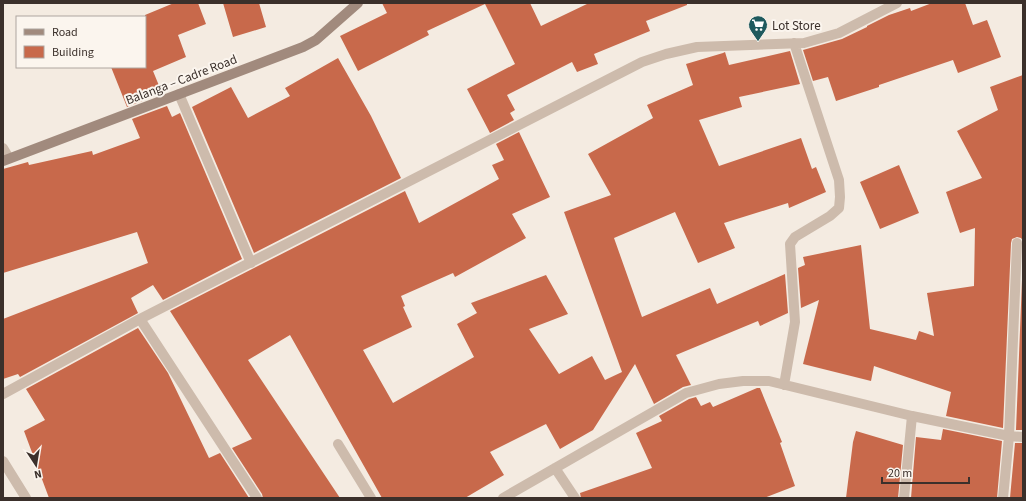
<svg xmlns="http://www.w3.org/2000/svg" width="1026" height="501" font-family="'Source Sans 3',sans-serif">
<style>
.building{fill:#c8694b}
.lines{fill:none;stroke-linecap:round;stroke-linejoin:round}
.street{stroke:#cdbbac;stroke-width:10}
.secondary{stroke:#a18a7d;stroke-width:10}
.labels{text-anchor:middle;stroke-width:4;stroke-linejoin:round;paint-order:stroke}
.poi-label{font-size:13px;fill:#3b302b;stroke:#fbf5ee;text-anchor:start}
.street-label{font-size:13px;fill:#3b302b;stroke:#fbf5ee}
</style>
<rect width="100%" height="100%" fill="#f4ebe1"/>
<path class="building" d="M174 3H198L206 24 178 35 186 57 153 71 162 93 127 107 111 67H145V15Z
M223 3H259L266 27 233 37Z
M382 3H530L541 26 589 3H687V5L646 21 650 31 594 54 598 64 577 72 572 62 507 95 515 110 510 113 514 120 490 133 467 89 515 64 485 4 427 31 429 35 358 71 340 36 387 13Z
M932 3H965L973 25 987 20 1001 57 958 73 953 60 879 85V87L836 101 828 77 813 81 803 50 842 39 867 27V26L889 15 910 8 911 11Z
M790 51 800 84 739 97 742 107 699 120 719 166 801 138 812 169 816 167 826 192 789 208 788 203 724 223 735 248 698 263 675 212 614 238 642 317 710 288 717 304 785 274 788 313 760 326 758 321 676 355 691 385 683 387 654 404 635 364 593 430 560 449 546 424 490 452 504 475 465 498H382L290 335 248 360 340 498H263L262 494 232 448 252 439 170 311 405 191 419 223 499 179 492 165 504 160 496 144 519 132 550 197 512 214 526 238 455 277 453 273 401 296 405 306 403 307 412 327 363 350 393 403 474 357 457 324 477 313 471 303 546 275 568 314 529 329 559 374 592 356 605 380 622 372 564 212 611 195 588 154 653 118 647 105 693 85 686 64 723 53 725 52 729 65Z
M338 58 371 116 401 178 254 253 192 107 231 87 248 118 290 96 285 88Z
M1023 75V241L1021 238 1017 237 1012 239 1011 243 1003 428 946 416 951 392 874 366 871 381 803 364 819 300 801 308 798 268 805 265 803 257 861 245 870 329 916 340 919 331 934 336 927 293 974 286 975 228 960 233 946 192 982 178 957 131 998 110 990 87Z
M167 106 172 117 180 113 242 259 163 300 153 285 131 298 138 313 20 377 18 374 3 379V319L148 263 137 232 3 273V169L28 162 29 165 92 151 93 155 140 138 132 119Z
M899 165 919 213 880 229 860 182Z
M1023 255V430H1016Z
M138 328 168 373 209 458 220 453 249 498H49L24 431 45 420 26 389Z
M757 388H760L782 442 780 443 795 486 764 498H581L580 493 652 468 636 433 662 421 659 416 689 399 696 397 701 406 710 402 713 407Z
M943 429 1002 441 997 498H911L916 437 941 440Z
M856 431 903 445 898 498H846L853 442Z
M1015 443H1023V498H1010Z"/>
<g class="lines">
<path class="street" d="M179 94 251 263
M3 148 9 158
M140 319 257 498
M784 385 795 322 790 244 795 237 830 216 839 208 840 197 839 180 794 43
M3 394 140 319 642 62 666 54 697 47 804 43 839 33 897 3
M338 444 371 498
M3 461 26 498
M555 468 575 498
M503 498 686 393 719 384 743 381H769L912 416 1009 436 1023 437
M904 498 912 416
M1003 498 1009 436 1017 243"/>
<path class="secondary" d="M3 161 303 47 316 40 358 3"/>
</g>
<defs>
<g id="supermarket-pin" transform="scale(1)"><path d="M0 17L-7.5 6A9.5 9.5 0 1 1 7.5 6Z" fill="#1f5a5e" stroke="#fbf5ee"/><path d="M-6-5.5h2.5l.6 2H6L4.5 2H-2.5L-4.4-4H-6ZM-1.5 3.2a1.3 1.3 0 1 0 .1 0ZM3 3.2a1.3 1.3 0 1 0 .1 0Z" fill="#fff"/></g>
</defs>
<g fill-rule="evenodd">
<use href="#supermarket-pin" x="758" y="25"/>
</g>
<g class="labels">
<g class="poi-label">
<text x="772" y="30">Lot Store</text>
</g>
<g class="street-label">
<text transform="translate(181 79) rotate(-21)" y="5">Balanga – Cadre Road</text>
</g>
</g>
<rect width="1026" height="501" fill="none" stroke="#3b302b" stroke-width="8"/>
<rect x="16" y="16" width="130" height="52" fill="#fbf5ee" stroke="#aea6a0"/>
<rect x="24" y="29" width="20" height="6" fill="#a18a7d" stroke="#aea6a0"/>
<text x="52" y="36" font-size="12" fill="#3b302b">Road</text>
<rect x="24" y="46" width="20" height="12" fill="#c8694b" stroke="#aea6a0"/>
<text x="52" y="56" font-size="12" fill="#3b302b">Building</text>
<g transform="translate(36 465) rotate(168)" stroke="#fbf5ee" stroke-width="3" paint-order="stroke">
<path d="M0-3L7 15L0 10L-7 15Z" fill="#3b302b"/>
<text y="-6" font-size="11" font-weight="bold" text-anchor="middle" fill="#3b302b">N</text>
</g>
<path d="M882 477v6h87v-6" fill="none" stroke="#3b302b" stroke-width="2"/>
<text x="888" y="477" font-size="12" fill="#3b302b" stroke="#fbf5ee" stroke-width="3" paint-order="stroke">20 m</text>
</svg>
